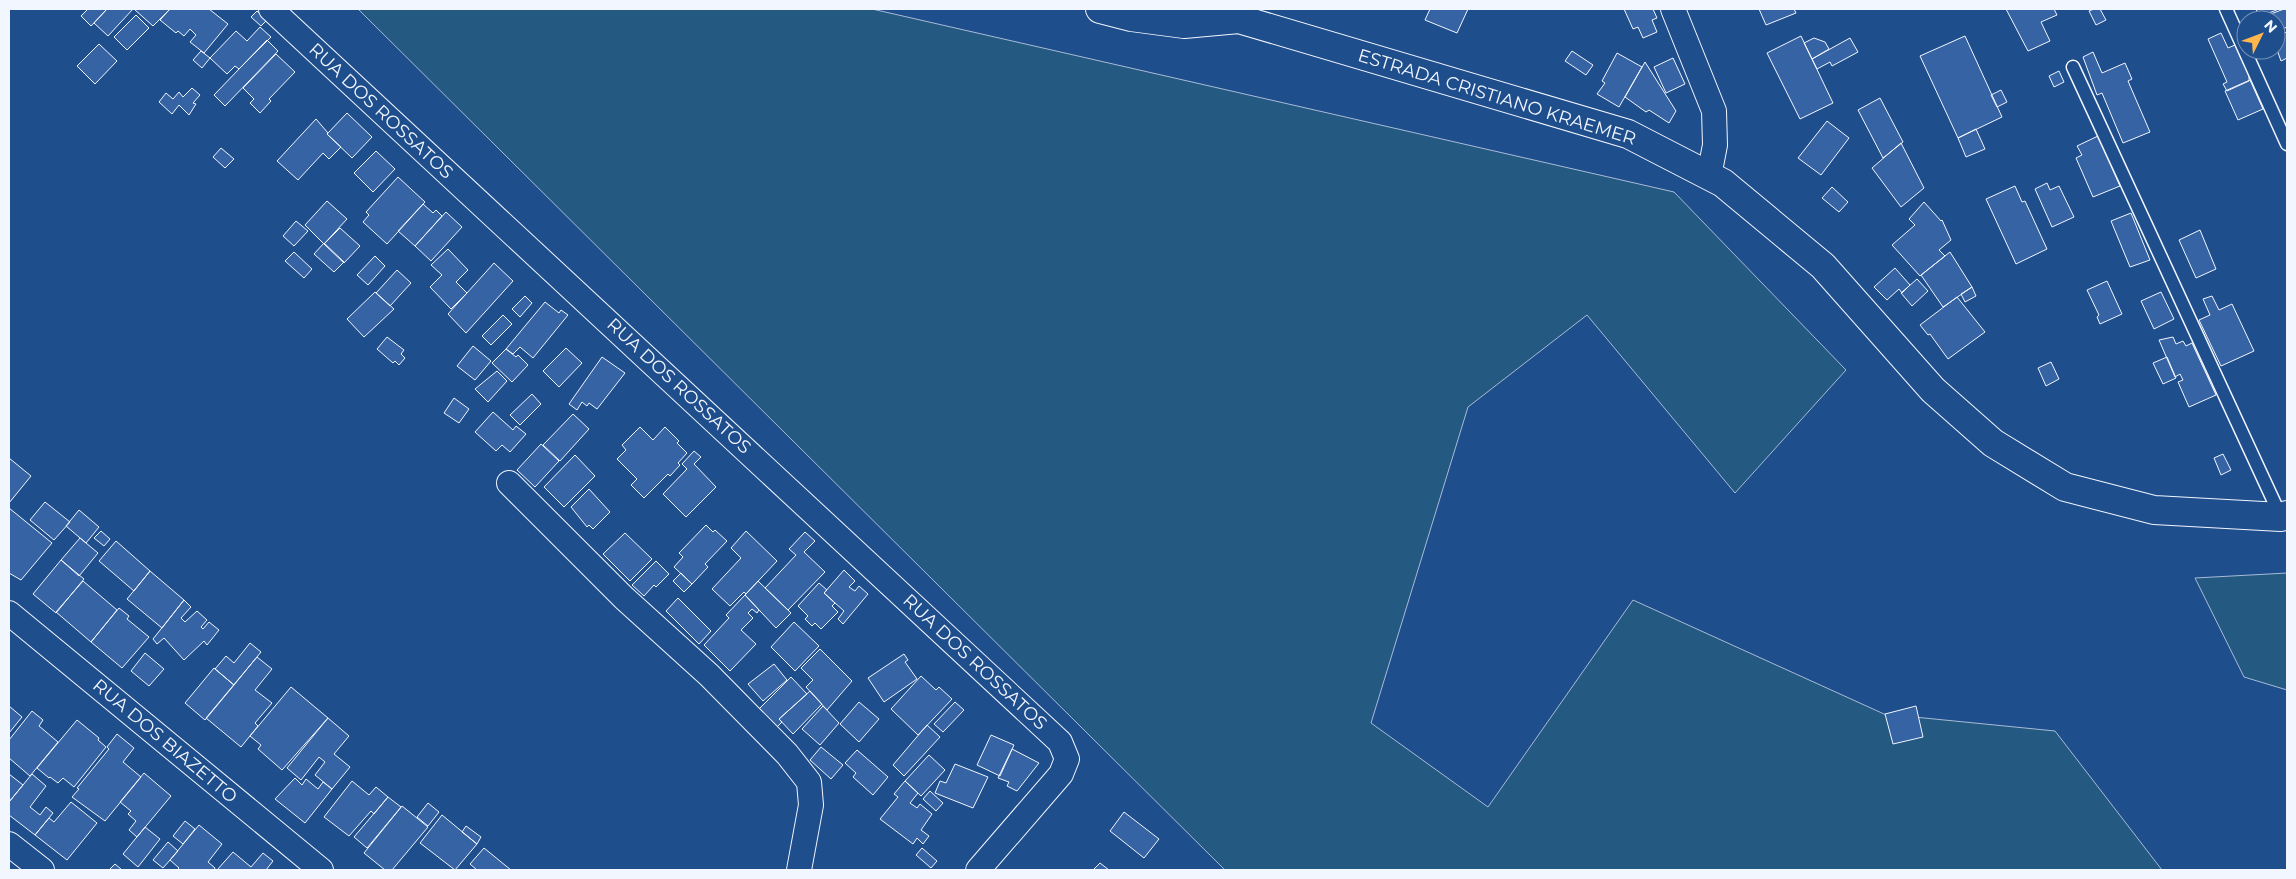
<svg xmlns="http://www.w3.org/2000/svg" width="2296" height="879" font-family="Montserrat,sans-serif">
<style>
.green{fill:#245a82;stroke:#a8bbd7}
.building{fill:#3563a3;stroke:#f2f6ff}
.lines{fill:none;stroke-linecap:round;stroke-linejoin:round}
.service-casing{stroke:#f2f6ff;stroke-width:15}
.minor-casing{stroke:#f2f6ff;stroke-width:26}
.secondary-casing{stroke:#f2f6ff;stroke-width:30}
.service{stroke:#1f4e8c;stroke-width:12}
.minor{stroke:#1f4e8c;stroke-width:24}
.secondary{stroke:#1f4e8c;stroke-width:28}
.labels{text-anchor:middle;stroke-width:4;stroke-linejoin:round;paint-order:stroke}
.street-label{font-size:18px;fill:#f2f6ff;stroke:#1f4e8c}
</style>
<rect width="100%" height="100%" fill="#1f4e8c"/>
<path class="green" d="M358 9H872L1674 192 1846 370 1735 493 1587 315 1468 407 1371 723 1488 807 1633 600 1884 714 2055 731 2162 870H1225Z
M2287 573V690L2244 677 2195 578Z"/>
<path class="building" d="M88 9H107L91 26 81 16Z
M107 9H133L108 36 94 23Z
M134 9H170L153 26Z
M170 9H209L228 24 204 53 190 42 196 35 190 29 184 36 178 31 176 33 160 20Z
M1430 9H1468L1457 33 1425 20Z
M1624 9H1653L1657 18 1652 20 1657 32 1643 38 1638 27 1633 29Z
M1759 9H1794L1796 13 1766 25Z
M2006 9H2054L2057 15 2041 22 2050 41 2028 51Z
M2094 9H2100L2106 20 2096 25 2089 11Z
M2256 9H2279L2259 17Z
M2284 9H2287V27L2276 32V20H2255Z
M257 11 267 20 261 26 251 17Z
M136 15 149 28 127 50 114 37Z
M260 27 271 37 239 69 235 66 227 74 210 58 236 31 247 41Z
M2287 32V58L2281 61 2276 47V36Z
M2221 33 2228 48 2235 45 2249 76V81L2227 91 2223 84 2227 82 2208 39Z
M1801 36 1833 103 1800 119 1767 53Z
M1965 36 2002 117 1958 138 1920 56Z
M1814 38 1825 42 1829 49 1812 59 1804 43Z
M1850 38 1858 52 1832 66 1830 62 1817 69 1812 59Z
M267 40 278 51 225 106 214 95Z
M99 44 117 61 95 84 77 66Z
M201 51 210 58 202 68 193 60Z
M1572 51 1593 65 1586 75 1565 61Z
M2093 52 2102 73 2125 63 2132 79 2128 81 2150 132 2123 143 2102 93 2097 95 2083 57Z
M1617 53 1642 67 1619 107 1597 94 1605 83 1602 81Z
M276 54 295 72 269 99 271 101 260 113 250 103 254 99 243 88Z
M1673 58 1685 84 1666 93 1654 67Z
M1645 62 1676 111 1669 123 1649 110 1646 112 1625 97Z
M2059 71 2064 82 2054 87 2049 76Z
M2250 80 2263 109 2238 120 2225 91Z
M192 88 200 95 193 103 196 104 189 115 179 105 172 114 159 102 166 93 173 99 179 92 183 97Z
M2001 90 2007 102 1997 107 1991 95Z
M1880 98 1903 142 1883 158 1858 110Z
M347 113 372 137 352 158 327 134Z
M316 119 328 133 327 134 341 147 329 159 323 153 298 180 277 161Z
M1827 121 1849 138 1821 175 1798 158Z
M1976 129 1985 149 1966 157 1958 138Z
M2098 136 2120 186 2093 197 2076 158 2082 155 2077 146Z
M1901 143 1924 188 1901 207 1872 168Z
M221 148 234 159 225 168 213 157Z
M376 151 395 169 373 192 354 173Z
M398 177 425 202 387 244 363 222 369 215 366 212Z
M2047 183 2050 190 2059 186 2074 217 2052 227 2035 189Z
M2015 186 2022 202 2025 201 2047 249 2016 264 1986 199Z
M1832 187 1848 202 1839 212 1822 198Z
M327 201 347 219 324 244 305 225Z
M1924 202 1941 221 1942 220 1951 240 1939 250 1945 256 1920 276 1892 245 1915 225 1909 219Z
M423 204 433 213 436 210 442 216 415 246 398 231Z
M446 212 462 227 431 261 415 246Z
M2131 213 2150 260 2130 267 2111 221Z
M296 221 308 231 294 246 283 236Z
M340 228 360 246 344 263 324 244Z
M2200 230 2216 269 2196 278 2179 240Z
M324 243 344 262 334 272 314 254Z
M448 249 468 270 456 282 467 293 451 309 430 287 442 275 431 265Z
M294 252 312 269 304 278 285 261Z
M1950 252 1972 287 1943 307 1921 275Z
M375 256 385 266 368 285 357 275Z
M494 263 513 281 466 333 448 314Z
M1895 268 1910 285 1902 293 1899 289 1887 300 1874 287Z
M397 270 411 283 390 306 376 293Z
M1917 279 1928 291 1912 306 1901 293Z
M2107 281 2122 314 2100 324 2097 317 2099 315 2087 290Z
M1972 287 1976 296 1965 302 1961 294Z
M375 292 394 309 364 337 347 319Z
M2161 292 2174 319 2154 329 2141 301Z
M525 296 532 303 520 317 512 309Z
M2212 296 2219 310 2232 304 2254 351 2221 366 2199 320 2210 315 2203 299Z
M1957 297 1985 332 1948 359 1930 334 1928 335 1920 325Z
M545 302 559 313 561 310 568 315 533 358 520 347 513 354 506 349Z
M503 315 512 324 491 345 482 336Z
M387 337 404 350 401 354 405 358 399 365 395 361 393 363 377 349Z
M2173 337 2176 344 2183 341 2186 346 2192 343 2216 395 2189 407 2178 382 2183 380 2180 374 2175 377 2159 340Z
M473 346 491 361 475 380 457 366Z
M566 348 582 363 559 387 543 371Z
M506 349 516 357 518 355 528 365 512 382 492 363Z
M602 357 625 373 597 409 589 403 587 406 582 402 577 410 569 404Z
M2167 357 2176 378 2163 384 2153 363Z
M2051 362 2059 379 2046 386 2038 368Z
M497 371 507 381 488 402 475 389Z
M532 394 541 404 520 425 510 415Z
M454 398 469 409 459 423 444 413Z
M493 412 513 430 516 426 526 434 510 452 502 445 496 451 475 432Z
M573 414 589 429 560 461 543 445Z
M640 427 653 440 665 427 679 441 677 443 687 453 678 463 680 465 670 476 668 474 644 498 631 485 637 479 617 459 626 450 622 445Z
M541 444 559 461 535 487 517 470Z
M694 451 701 457 694 464 716 487 686 517 663 494 687 469 682 464Z
M2223 454 2231 470 2221 475 2214 458Z
M575 455 595 476 564 507 544 487Z
M9 458 31 476 9 503Z
M589 489 610 512 593 529 589 525 587 527 571 507Z
M45 502 70 522 54 540 30 520Z
M9 508 52 543 21 580 9 573Z
M79 510 99 527 86 543 66 526Z
M706 525 713 532 715 530 727 541 705 564 708 567 692 584 674 567 683 557 679 553Z
M101 531 110 539 104 546 94 538Z
M746 531 777 561 746 594 744 592 730 606 712 589 741 558 731 548Z
M805 532 815 541 804 552 825 572 788 610 765 588 796 555 789 549Z
M625 533 652 559 630 581 603 554Z
M80 538 98 553 79 576 61 560Z
M116 541 150 571 134 591 99 561Z
M61 560 84 579 56 613 33 594Z
M656 561 669 574 656 587 654 585 644 596 632 585Z
M844 570 855 581 849 587 855 591 859 586 868 594 843 624 838 619 844 611 824 593Z
M150 571 184 600 162 628 127 599Z
M681 573 692 584 684 592 673 581Z
M83 581 117 610 91 642 56 612Z
M758 581 791 613 776 628 745 595Z
M819 583 827 590 824 593 835 603 832 606 838 612 821 629 815 623 812 626 805 619 808 616 798 606Z
M745 595 759 610 757 613 752 609 748 613 753 618 741 630 756 644 730 671 704 645 729 618 726 615Z
M678 598 711 631 699 644 666 611Z
M184 600 191 607 181 618 185 622 197 611 207 620 201 627 203 629 209 622 219 630 207 645 204 641 184 660 164 638 157 644 153 639Z
M119 608 129 616 127 619 149 637 122 668 91 642Z
M794 622 819 646 795 671 771 647Z
M250 643 261 652 234 685 215 669 226 656 234 663Z
M820 649 852 681 827 710 806 687 813 680 801 668Z
M145 653 164 669 149 686 131 671Z
M904 654 908 660 905 662 917 679 884 702 868 678Z
M257 657 272 669 255 690 272 703 255 723 258 726 241 747 206 718Z
M774 664 787 680 763 701 748 684Z
M214 668 234 685 205 720 185 703Z
M921 676 936 690 939 687 952 699 918 735 891 709Z
M791 677 807 694 779 719 782 722 776 728 758 710Z
M291 687 328 718 282 770 258 749 261 745 250 736Z
M810 691 822 704 793 734 779 719Z
M859 702 879 719 859 742 840 724Z
M955 702 964 710 943 732 934 724Z
M9 706 22 717 9 733Z
M823 706 839 723 820 745 802 729Z
M1916 706 1923 737 1893 744 1885 714Z
M32 711 43 720 39 726 58 742 30 776 9 758V740Z
M328 718 349 736 334 754 350 767 332 789 315 775 325 762 319 757 301 780 287 768Z
M77 720 99 738 98 740 106 747 74 787 63 778 58 783 50 777 49 778 37 768Z
M927 725 940 737 904 776 893 765Z
M117 734 134 748 123 762 141 777 105 821 72 797 79 789 77 788 109 749 107 747Z
M991 735 1014 745 1000 776 977 765Z
M821 747 843 765 831 779 810 760Z
M1012 749 1039 763 1017 791 1007 786 1009 782 998 778Z
M857 750 888 777 873 795 853 777 856 773 845 763Z
M929 755 945 770 921 796 905 781Z
M955 764 988 777 973 808 935 793 940 781 946 783Z
M144 773 171 796 137 837 129 830 136 821 128 814 131 811 120 802Z
M9 774 23 785 9 802Z
M32 774 46 786 30 807 40 815 46 807 53 813 35 835 9 815V802Z
M295 778 302 785 306 779 318 789 323 782 332 789 305 823 275 799Z
M352 781 369 795 376 787 388 797 374 814 371 811 349 836 324 817Z
M905 781 918 793 910 803 917 808 920 804 932 814 921 830 929 836 923 844 917 838 913 844 880 819 898 797 894 794Z
M930 791 943 803 936 811 923 799Z
M388 797 401 807 367 848 354 837Z
M71 802 97 823 67 860 35 835 49 818 54 822Z
M428 803 439 812 428 826 417 817Z
M402 806 428 827 392 870H385L364 853Z
M1124 812 1159 839 1144 858 1110 831Z
M442 815 477 844 455 870 420 843Z
M185 821 195 829 183 844 173 836Z
M199 825 222 844 208 862 215 868 214 870H177L179 868 170 860Z
M466 826 481 837 477 844 462 832Z
M145 827 160 839 138 867 123 854Z
M168 842 178 851 163 868 153 860Z
M484 848 511 870H477L470 864Z
M922 848 937 861 931 868 916 855Z
M233 852 251 867 263 853 273 861 266 870H217Z
M1100 863 1109 870H1093Z
M115 864 122 870H109Z"/>
<g class="lines">
<g class="service-casing">
<path id="service" d="M2226 9 2287 144
M2073 67 2281 517"/>
</g>
<g class="minor-casing">
<path id="minor" d="M271 9 1060 742 1067 759 1061 774 978 870
M1673 9 1714 111 1715 145 1709 176
M509 483 624 598 709 675 787 754 809 782 811 805 799 870
M9 613 321 870
M9 844 42 870"/>
</g>
<g class="secondary-casing">
<path id="secondary" d="M1100 9 1131 17 1184 24 1239 19
M1218 9 1239 19 1628 134 1723 183 1823 266 1933 390 1993 443 2065 487 2154 510 2281 517 2287 515"/>
</g>
<use href="#service" class="service"/>
<use href="#minor" class="minor"/>
<use href="#secondary" class="secondary"/>
</g>
<g class="labels">
<g class="street-label">
<text transform="translate(1497 97) rotate(17)" y="6">ESTRADA CRISTIANO KRAEMER</text>
<text transform="translate(381 111) rotate(43)" y="6">RUA DOS ROSSATOS</text>
<text transform="translate(679 386) rotate(43)" y="6">RUA DOS ROSSATOS</text>
<text transform="translate(975 662) rotate(43)" y="6">RUA DOS ROSSATOS</text>
<text transform="translate(165 741) rotate(40)" y="6">RUA DOS BIAZETTO</text>
</g>
</g>
<rect width="2296" height="879" fill="none" stroke="#f2f6ff" stroke-width="20"/>
<g transform="translate(2261 35) rotate(48)"><circle r="24" fill="#1f4e8c" stroke="#7391ba"/>
<path d="M0-4L9 19L0 12L-9 19Z" fill="#ffb74d"/>
<text y="-8" font-size="14" font-weight="bold" text-anchor="middle" fill="#f2f6ff">N</text>
</g>
</svg>
